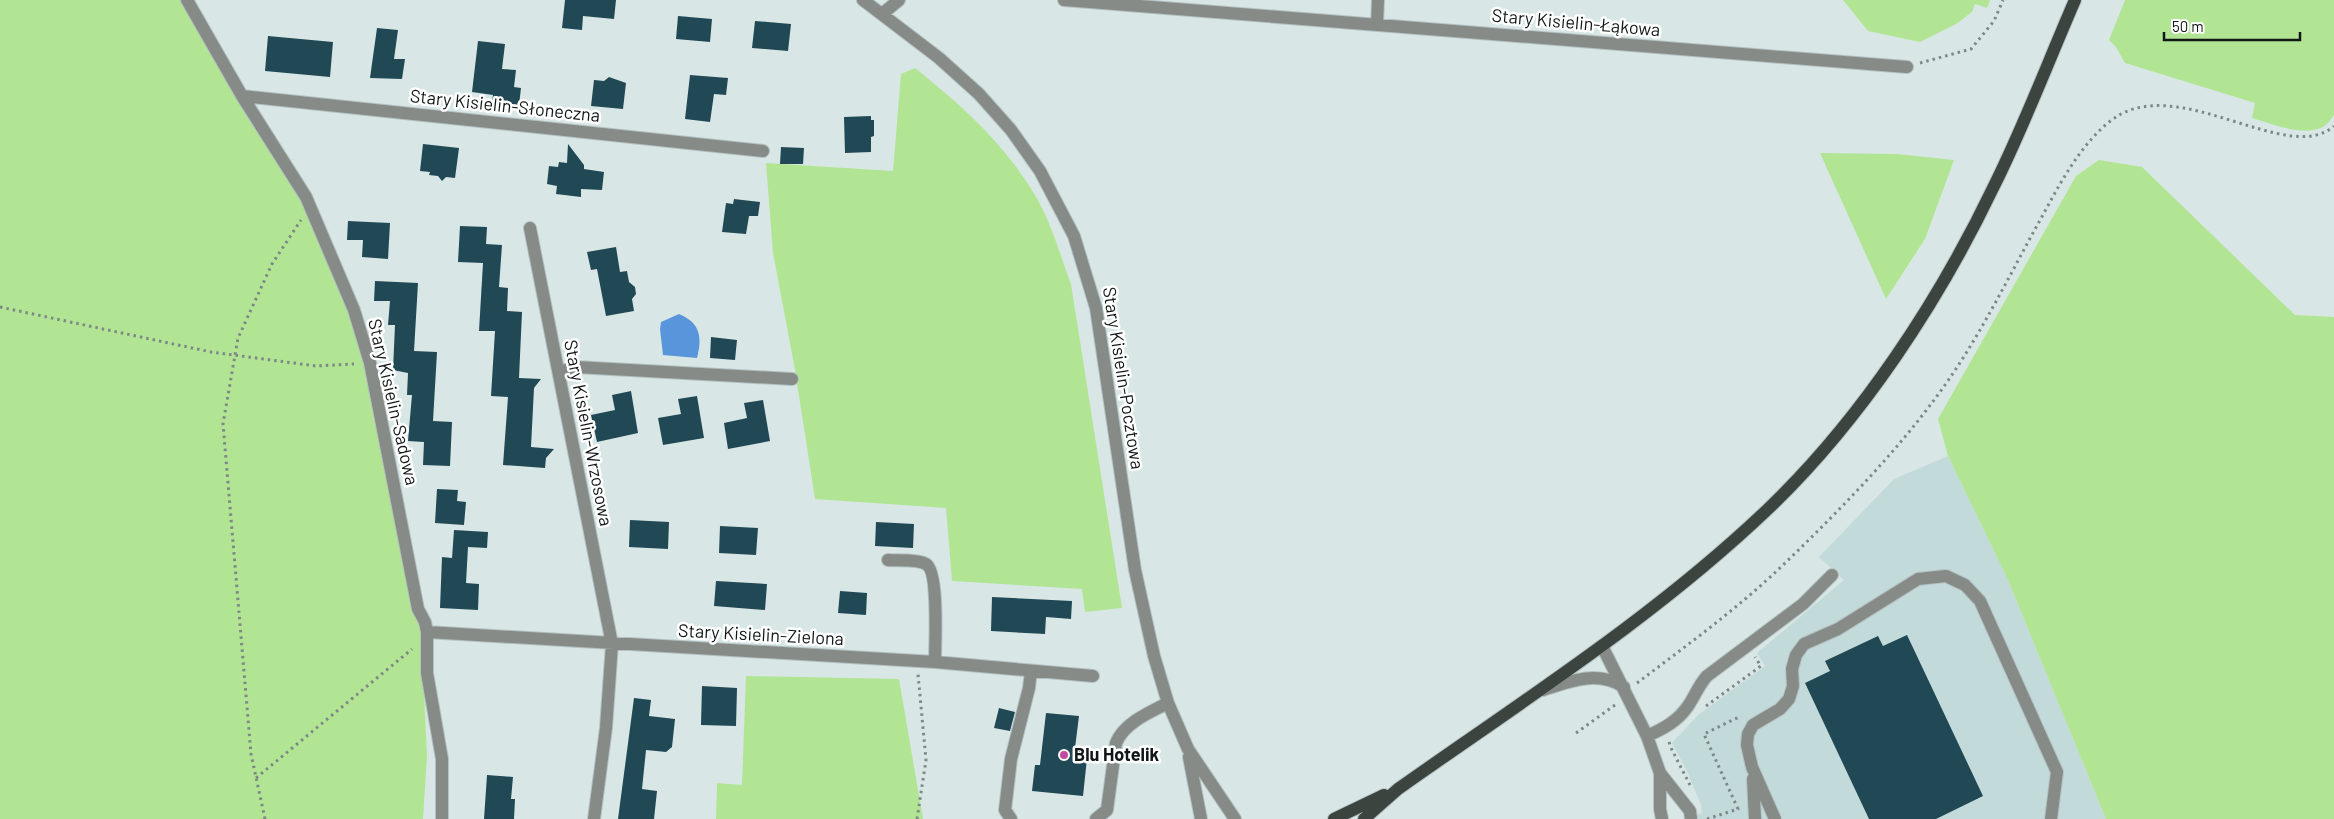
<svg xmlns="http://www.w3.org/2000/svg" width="2334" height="819" font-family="Barlow,sans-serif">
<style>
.built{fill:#c2dad9}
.green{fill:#b1e594}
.water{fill:#5895db}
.building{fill:#214855}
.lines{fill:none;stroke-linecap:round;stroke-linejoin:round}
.minor-casing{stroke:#b4c1c1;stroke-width:14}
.major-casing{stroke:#b4c1c1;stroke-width:14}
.path{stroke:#7d8887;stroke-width:3;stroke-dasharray:2.5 4;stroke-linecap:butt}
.minor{stroke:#868b88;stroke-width:12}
.major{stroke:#3c4440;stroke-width:12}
.poi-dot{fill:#c34a9e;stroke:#fff;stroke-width:2}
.labels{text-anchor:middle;stroke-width:5;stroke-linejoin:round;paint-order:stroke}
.street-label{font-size:18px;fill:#111616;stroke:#fff}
.poi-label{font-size:18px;font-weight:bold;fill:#111616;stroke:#fff;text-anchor:start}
</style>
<rect width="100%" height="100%" fill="#d8e7e6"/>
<path class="built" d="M1948 456 2008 580 2106 819H1685L1702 813 1701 805 1687 771 1672 743 1698 715 1765 666 1757 653 1844 580 1819 557 1894 479Z"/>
<path class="green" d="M0 0H188L340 262 372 388 421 632 427 755 423 819H0Z
M1843 0H1990L1987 8 1975 4 1972 12 1956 24 1920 42 1868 31Z
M2125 0H2334V115C2331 119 2327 125 2323 127 2302 137 2273 124 2252 118L2255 103 2125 63 2116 47 2109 40Z
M915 68C960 104 1003 142 1033 192 1050 218 1060 255 1071 284L1122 608 1085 612 1082 589 952 581 946 508 815 499 795 370 773 253 766 163 893 171 901 74Z
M1820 153 1897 154 1954 160 1925 239 1886 299Z
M2099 160 2142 167 2295 315 2334 317V819H2106L2008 580 1948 456 1938 419 2076 176Z
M746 676 899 679 923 819H716L717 783 742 785Z"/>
<path class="water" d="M679 314C701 323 702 338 697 358L663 355 660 329 661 322Z"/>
<path class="building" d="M565 0H616L614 19 583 16 582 30 562 28Z
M678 16 712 19 710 42 676 39Z
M755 21 791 24 788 51 752 48Z
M377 28 398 30 394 59H405L402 79 370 78Z
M268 36 333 42 330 77 265 71Z
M478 41 505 44 502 69 516 70 514 87 521 88 519 105 492 102 493 95 472 92Z
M690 75 728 78 726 95 714 94 710 122 685 119Z
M609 77 626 83 623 109 591 106 594 80 604 81Z
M871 116V120H874V136L871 137V152L845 153 844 117Z
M423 144 459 148 455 178 446 177 442 181 438 176 429 175 430 172 420 171Z
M568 144 584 165V169L604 172 602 190 581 189V197L556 194 557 186 547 184 549 166 558 167 559 162 567 163Z
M781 147 804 148 803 164H780Z
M734 199 760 202 758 216H749L746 234 722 232 726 203 733 204Z
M348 221 390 223 388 259 362 257 363 240H347Z
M460 226 487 227 486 244 502 245 499 287 508 288 507 311 522 312 519 378 541 379 534 388 531 447 554 449 546 458 545 468 503 465 508 397 491 396 495 331H479L483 263 458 262Z
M616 247 620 272 627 271 629 282 635 287 636 294 632 299 634 311 606 316 597 269 591 270 587 252Z
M375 281 418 283 414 351 437 352 433 421 452 422 450 466 423 465 424 442 408 441 412 395H407L408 373 393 370 395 325H388L390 301H374Z
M711 337 737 340 735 360 710 358Z
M631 391 638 433 597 442 591 415 615 410 612 395Z
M697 396 704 438 663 445 658 418 681 414 678 399Z
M763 400 770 441 728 449 724 423 747 418 744 403Z
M437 489 458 490 457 501 466 502 464 525 435 523Z
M630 520 669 522 668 549 629 547Z
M876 522 914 524 913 548 875 546Z
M720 526 758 528 756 555 719 553Z
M454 530 488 532 487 548 468 547 466 583 479 584 478 610 440 608 442 557 452 558Z
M716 581 767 584 765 610 714 606Z
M840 591 867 593 866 615 838 613Z
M992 597 1072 601 1071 619 1046 617 1045 634 991 631Z
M1907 635 1983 796 1936 819H1869L1805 683 1830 671 1825 661 1878 636 1883 646Z
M702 686 737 688 736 726 701 725Z
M634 698 651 700 649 716 675 719 672 747 666 752 646 750 642 789 657 791 654 819H618Z
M999 708 1015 712 1010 731 994 728Z
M1046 713 1079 716 1075 748 1088 749 1083 796 1032 791 1035 765H1040Z
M487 775 513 777 511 799H515L514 819H484Z"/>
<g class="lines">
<g class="minor-casing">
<path id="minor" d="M187 0 242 96 306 197 354 310 370 363 418 609 425 622 427 632V673L442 759V819
M863 0 939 58 979 94 1011 130 1040 171 1074 236 1096 308 1135 570 1154 656 1168 703 1188 749 1235 819
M1064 0 1907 67
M882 14 899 0
M1377 25 1378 0
M242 96 763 151
M530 228 612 644 606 728 594 819
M559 372 576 367 792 379
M888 560C898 561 917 559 926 564 939 571 935 646 935 662
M427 632 935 662 1093 676
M1602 646 1647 736 1660 773V809L1662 819
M1543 690C1570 681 1598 670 1624 687
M1647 736C1663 729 1678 721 1688 706 1695 696 1698 686 1707 676L1803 604 1832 575
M1189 757 1201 819
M1660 773 1690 811 1691 819
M1753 779 1755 819
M1011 819 1005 810 1011 759 1029 688 1031 671
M1096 819 1107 810 1116 743C1124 723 1150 712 1168 703
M1775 819 1752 767 1747 745 1748 734 1753 725 1780 709 1789 699 1793 686 1792 669 1796 655 1804 644 1838 629 1918 579 1946 576 1965 585 1980 601 2057 772 2051 819"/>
</g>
<g class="major-casing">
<path id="major" d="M1334 819 1384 795
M1364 819 1398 789C1524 700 1656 616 1768 509 1861 420 1939 301 1994 186 2024 126 2048 62 2075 0"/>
</g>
<path class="path" d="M1920 63 1971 49 1994 21 2003 0
M0 307 211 352 316 366 354 364
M1637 683C1686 646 1737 609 1782 566 1836 514 1893 456 1937 396 1975 345 2004 286 2034 231 2056 192 2077 146 2113 119 2178 72 2288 167 2334 126
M1706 706 1761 666 1755 657
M1576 733 1615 705
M1669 742 1671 748 1690 785
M256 778 412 649
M265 819 251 754 223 424 238 338 272 264 301 220
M917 819 926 760 918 674
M1707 819 1738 809 1704 734 1741 716"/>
<use href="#minor" class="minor"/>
<use href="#major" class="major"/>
</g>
<circle class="poi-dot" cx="1064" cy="755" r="5"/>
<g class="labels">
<g class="street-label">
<text transform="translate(1576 23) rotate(5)" y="6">Stary Kisielin-Łąkowa</text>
<text transform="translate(505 106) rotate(6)" y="6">Stary Kisielin-Słoneczna</text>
<text transform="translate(1123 378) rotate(81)" y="6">Stary Kisielin-Pocztowa</text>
<text transform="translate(393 402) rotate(77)" y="6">Stary Kisielin-Sadowa</text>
<text transform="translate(588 433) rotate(79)" y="6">Stary Kisielin-Wrzosowa</text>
<text transform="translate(761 635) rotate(3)" y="6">Stary Kisielin-Zielona</text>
</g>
<g class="poi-label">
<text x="1074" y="761">Blu Hotelik</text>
</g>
</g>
<path d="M2164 32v8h136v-8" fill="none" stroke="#111616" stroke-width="2.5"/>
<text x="2172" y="32" font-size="15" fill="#111616" stroke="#ffffff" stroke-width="4" paint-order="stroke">50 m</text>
</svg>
